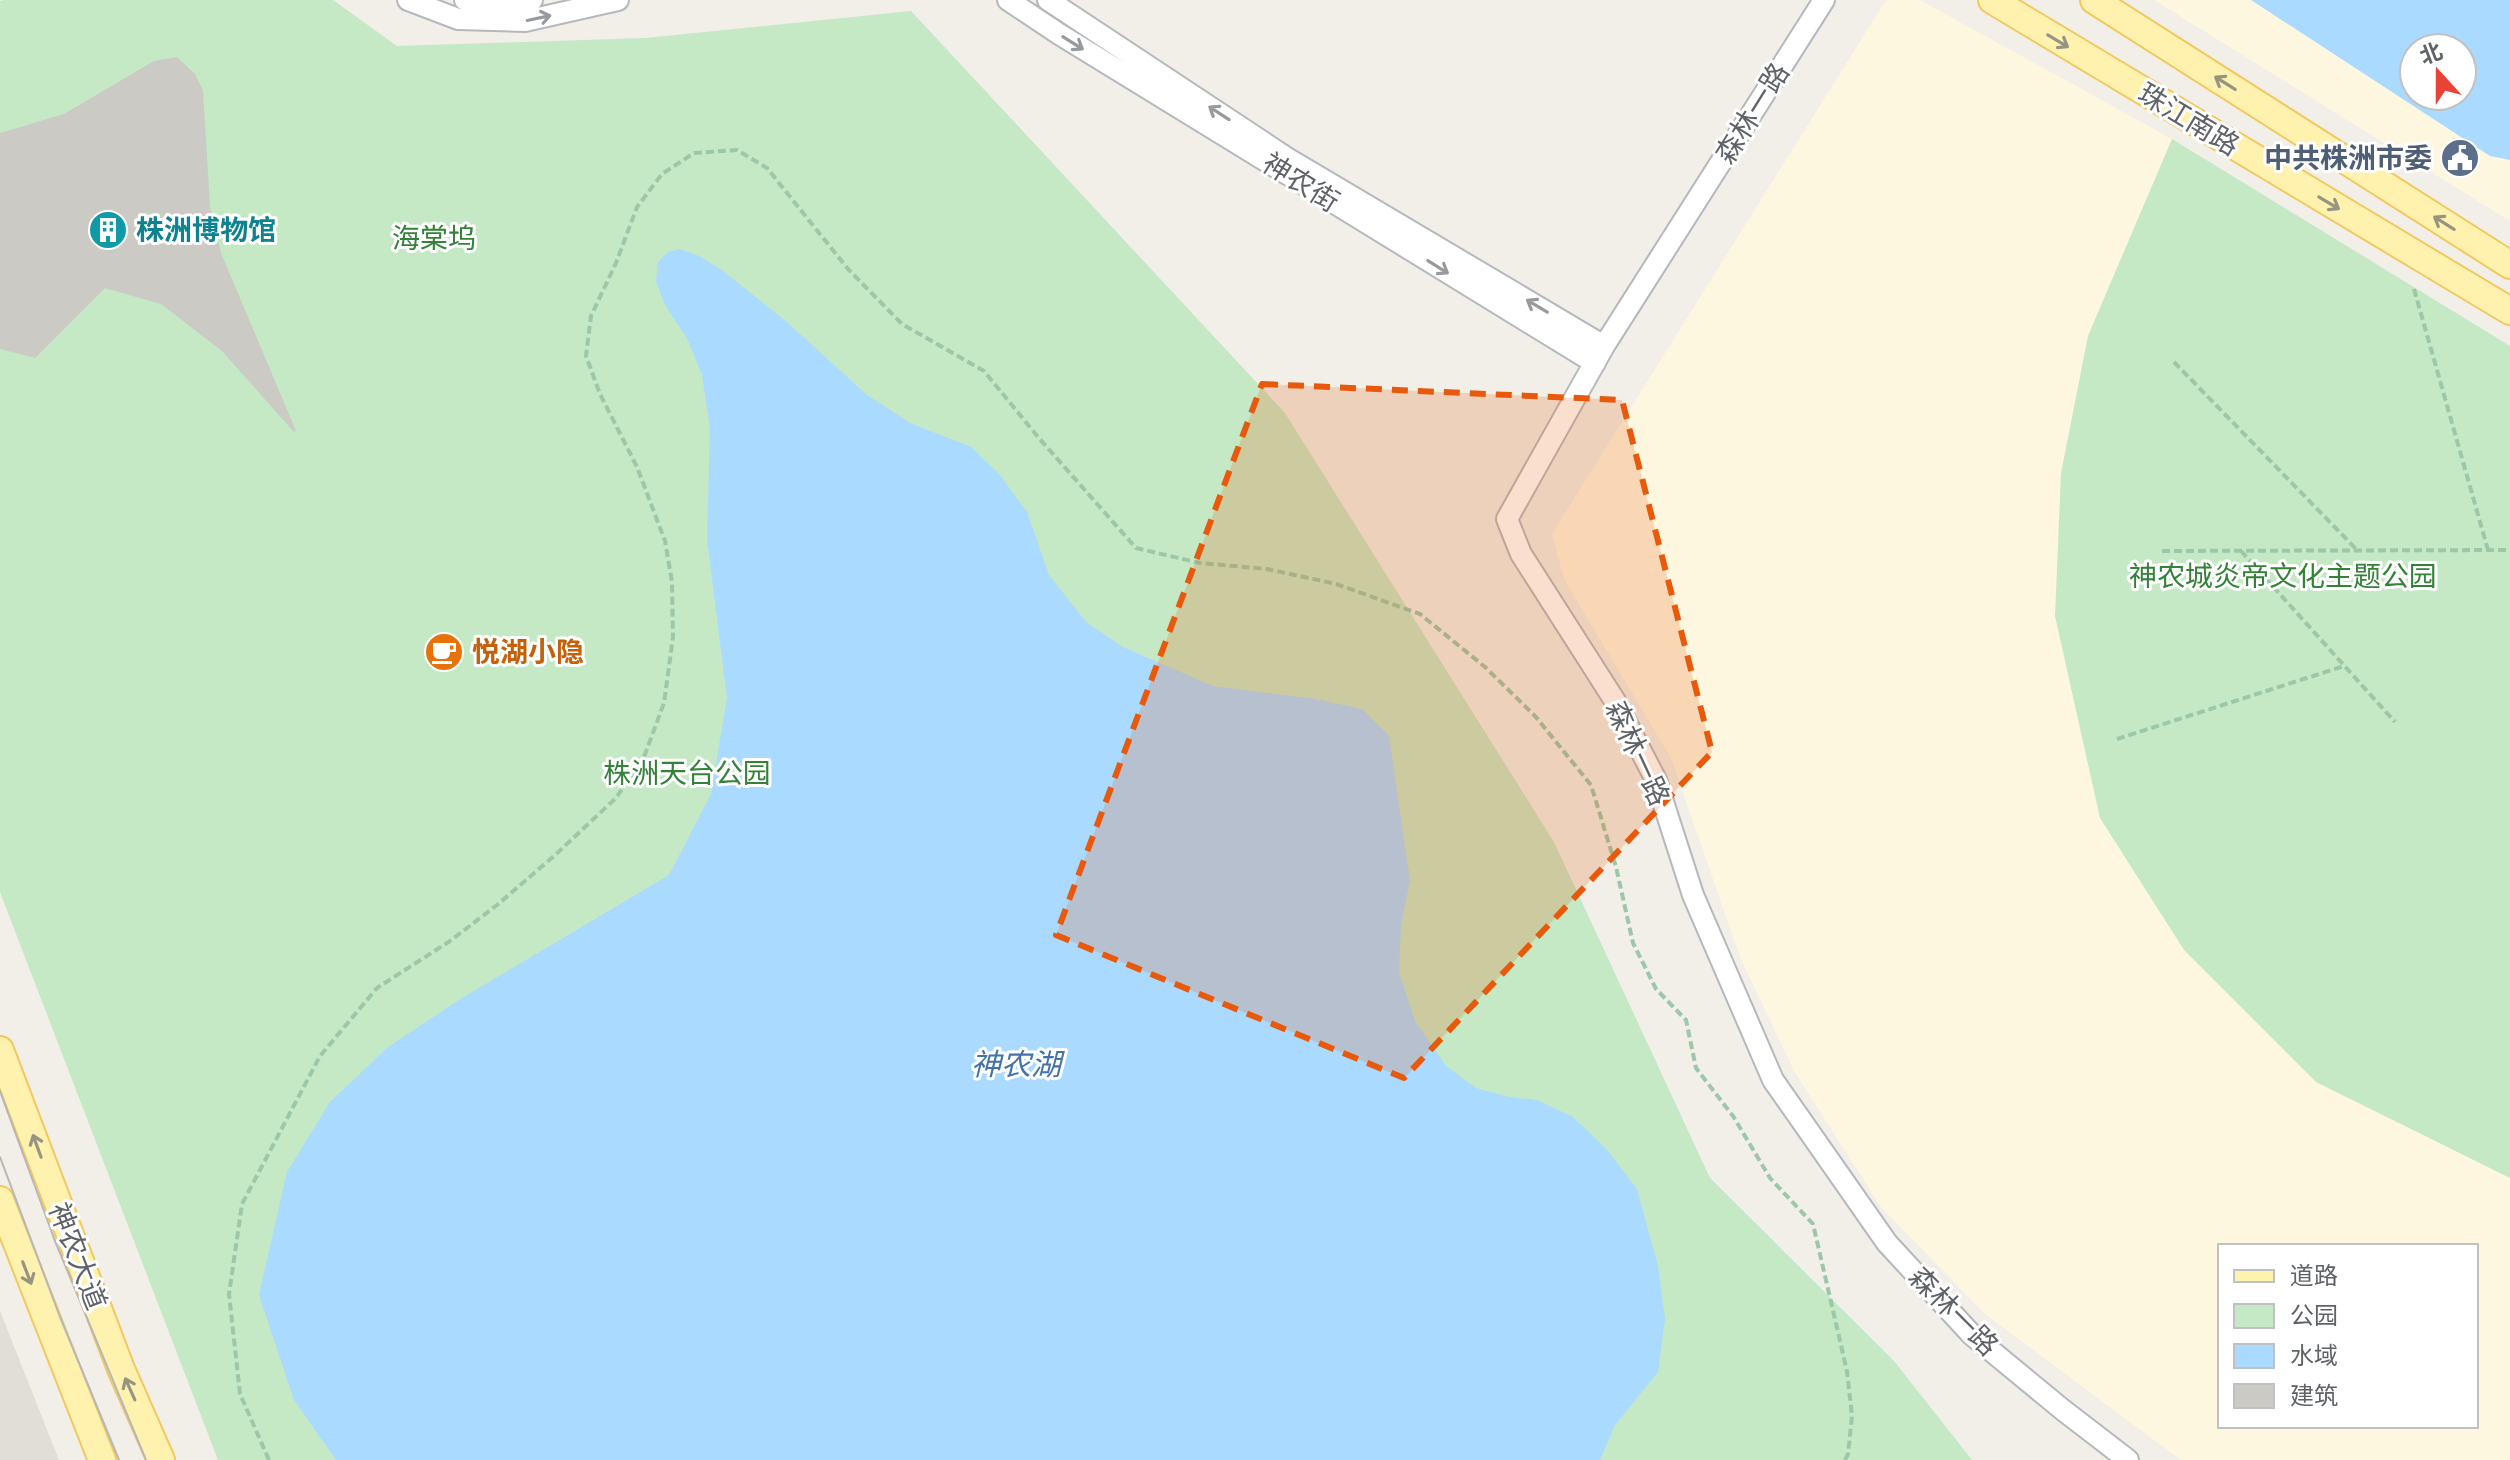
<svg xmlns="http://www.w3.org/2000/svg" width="2510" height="1460" font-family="'Fira Sans','Noto Sans SC',sans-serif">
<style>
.commercial{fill:#fef7e0;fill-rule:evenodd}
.education{fill:#e1ded6}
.green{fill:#c5e8c5}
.water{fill:#aadaff;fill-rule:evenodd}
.building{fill:#cccac5}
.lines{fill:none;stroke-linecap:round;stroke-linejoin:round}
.minor-casing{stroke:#b5b8bc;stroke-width:24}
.major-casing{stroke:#f2c960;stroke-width:30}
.path{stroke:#9cc7a9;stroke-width:4;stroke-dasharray:8 4;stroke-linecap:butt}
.minor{stroke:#fff;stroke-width:20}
.major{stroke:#fff2af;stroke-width:26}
.tram{stroke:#b6b7b8;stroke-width:2}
.oneway{stroke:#979a9d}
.oneway2{stroke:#979581}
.marked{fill:#e8590c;fill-opacity:0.2;stroke:#e8590c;stroke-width:6;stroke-dasharray:16 10;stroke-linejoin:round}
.labels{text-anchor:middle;stroke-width:6;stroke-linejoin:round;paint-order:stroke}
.street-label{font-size:28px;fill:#5f6368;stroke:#fff}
.service-label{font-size:28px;font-weight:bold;fill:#4e5e75;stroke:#fff;text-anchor:end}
.culture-label{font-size:28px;font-weight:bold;fill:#0d838f;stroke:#fff;text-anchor:start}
.park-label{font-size:28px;fill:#348238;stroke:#fff}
.food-label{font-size:28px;font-weight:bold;fill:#c56008;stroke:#fff;text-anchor:start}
.water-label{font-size:30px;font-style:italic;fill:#4174aa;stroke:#fff}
</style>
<rect width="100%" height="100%" fill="#f1efe8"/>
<path class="commercial" d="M1886 0H1920L2172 139 2088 336 2316 1082 2510 1178V1460H2181L1985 1314 1881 1207 1794 1071 1740 957 1671 758 1564 579 1552 534ZM2220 1246H2476V1426H2220Z
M2154 0H2510V221ZM2414 48H2462V96H2414Z"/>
<path class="education" d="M0 1311 59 1460H0Z"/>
<path class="green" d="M4 0H333L397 46 646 38 911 11 1285 413 1554 842 1710 1178 1894 1361 1972 1460H218L0 892V1Z
M2172 139 2510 346V1178L2316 1082 2184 950 2100 818 2055 616 2061 473 2088 336Z"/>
<path class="water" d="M2251 0H2510V160L2490 156ZM2414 48H2462V96H2414Z
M680 249 699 256 722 270 788 323 867 395 910 423 971 447 999 474 1027 512 1049 575 1086 622 1123 647 1213 686 1315 699 1362 709 1389 736 1410 880 1401 925 1399 972 1415 1021 1446 1066 1476 1088 1509 1097 1537 1100 1573 1117 1607 1150 1637 1189 1658 1266 1665 1319 1658 1372 1615 1425 1600 1460H336L294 1400 259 1295 287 1172 330 1102 388 1047 462 998 669 875 711 794 727 698 707 539 710 429 702 375 687 338 665 305 656 281 658 262 668 252Z"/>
<path class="building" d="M177 57 195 74 203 91 210 207 221 253 296 431 294 432 222 351 161 304 105 288 35 358 0 349V133L64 114 154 61Z"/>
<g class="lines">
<g class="minor-casing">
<path id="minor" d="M408 0 458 19 525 21 618 0
M465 0 485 5 532 0
M1008 0 1059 34 1595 363
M1048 0 1287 158 1604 346
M1824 0 1604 346 1507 519 1521 554 1615 701 1656 780 1693 895 1773 1080 1887 1243 1972 1335 2063 1410 2128 1460"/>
</g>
<g class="major-casing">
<path id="major" d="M1992 0 2510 311
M2094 0 2510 265
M0 1050 121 1369 161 1460
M0 1200 102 1460"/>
</g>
<path class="path" d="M2414 289 2488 550
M2174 362 2358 551
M2162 551 2510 550
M2241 551 2395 722
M2117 739 2344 666
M269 1460 240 1394 229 1294 242 1204 320 1056 377 988 450 941 497 905 554 856 616 798 644 757 664 703 673 637 672 582 665 541 637 467 600 394 586 356 591 316 616 263 637 207 662 174 694 153 737 150 767 168 848 269 902 324 984 371 1038 437 1136 548 1200 563 1267 569 1336 584 1420 614 1485 667 1535 716 1591 785 1616 867 1633 943 1656 989 1686 1020 1696 1068 1733 1116 1770 1178 1813 1224 1847 1371 1852 1416 1848 1454 1845 1460"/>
<use href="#minor" class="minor"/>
<use href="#major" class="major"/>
<path class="tram" d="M0 1091 55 1241 146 1460
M0 1157 60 1317 119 1460"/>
</g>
<defs><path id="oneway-shaft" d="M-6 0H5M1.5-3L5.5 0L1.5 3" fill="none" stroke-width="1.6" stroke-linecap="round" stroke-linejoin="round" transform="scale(2)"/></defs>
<g class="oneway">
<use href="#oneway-shaft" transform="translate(539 18) rotate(-12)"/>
<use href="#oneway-shaft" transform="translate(1073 43) rotate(32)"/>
<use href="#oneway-shaft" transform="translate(1219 113) rotate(-147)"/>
<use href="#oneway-shaft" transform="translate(1438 267) rotate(32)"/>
<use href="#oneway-shaft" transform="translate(1537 306) rotate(-149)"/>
</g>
<g class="oneway2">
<use href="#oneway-shaft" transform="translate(2058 41) rotate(31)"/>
<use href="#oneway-shaft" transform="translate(2225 83) rotate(-148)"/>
<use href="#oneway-shaft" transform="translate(2329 203) rotate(31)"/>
<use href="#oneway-shaft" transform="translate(2444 223) rotate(-148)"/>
<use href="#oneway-shaft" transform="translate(37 1146) rotate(-110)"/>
<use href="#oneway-shaft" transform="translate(27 1273) rotate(69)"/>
<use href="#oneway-shaft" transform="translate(130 1389) rotate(-114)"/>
</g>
<path class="marked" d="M1262 384 1622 400 1712 752 1404 1078 1056 935Z"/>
<defs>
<g id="civic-disc" transform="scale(2)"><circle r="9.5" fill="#5c6f8a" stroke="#fff"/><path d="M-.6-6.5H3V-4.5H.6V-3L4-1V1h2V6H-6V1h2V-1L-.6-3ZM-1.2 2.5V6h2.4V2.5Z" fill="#fff"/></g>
<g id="building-disc" transform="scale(2)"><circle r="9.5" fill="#0f9aa8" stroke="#fff"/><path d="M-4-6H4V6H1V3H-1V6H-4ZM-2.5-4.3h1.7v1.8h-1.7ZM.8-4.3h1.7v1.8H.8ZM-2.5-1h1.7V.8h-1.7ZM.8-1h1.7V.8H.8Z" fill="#fff"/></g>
<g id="cafe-disc" transform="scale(2)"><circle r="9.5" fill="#e8710a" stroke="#fff"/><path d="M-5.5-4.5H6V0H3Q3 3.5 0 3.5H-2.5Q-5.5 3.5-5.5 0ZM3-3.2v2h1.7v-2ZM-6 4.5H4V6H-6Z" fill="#fff"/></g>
</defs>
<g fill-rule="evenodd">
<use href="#civic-disc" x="2460" y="158"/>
<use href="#building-disc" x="108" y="230"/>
<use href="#cafe-disc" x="444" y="652"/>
</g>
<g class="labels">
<g class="street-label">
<text transform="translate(1752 113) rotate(-58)" y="10">森林一路</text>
<text transform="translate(2189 119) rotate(31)" y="10">珠江南路</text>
<text transform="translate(1301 182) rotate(32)" y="10">神农街</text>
<text transform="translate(1638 753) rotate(65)" y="10">森林一路</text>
<text transform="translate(78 1256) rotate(69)" y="10">神农大道</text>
<text transform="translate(1954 1311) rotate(45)" y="10">森林一路</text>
</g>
<g class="service-label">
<text x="2432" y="168">中共株洲市委</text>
</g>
<g class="culture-label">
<text x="136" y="240">株洲博物馆</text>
</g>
<g class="park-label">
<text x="434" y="248">海棠坞</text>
<text x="2283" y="586">神农城炎帝文化主题公园</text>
<text x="687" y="783">株洲天台公园</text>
</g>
<g class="food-label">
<text x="472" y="662">悦湖小隐</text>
</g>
<g class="water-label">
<text x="1016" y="1075">神农湖</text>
</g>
</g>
<rect x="2218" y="1244" width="260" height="184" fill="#ffffff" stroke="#bfc1c3" stroke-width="2"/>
<rect x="2234" y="1270" width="40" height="12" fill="#fff2af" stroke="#bfc1c3" stroke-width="2"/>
<text x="2290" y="1284" font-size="24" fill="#5f6368">道路</text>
<rect x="2234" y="1304" width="40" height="24" fill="#c5e8c5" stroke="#bfc1c3" stroke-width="2"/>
<text x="2290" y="1324" font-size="24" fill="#5f6368">公园</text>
<rect x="2234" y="1344" width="40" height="24" fill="#aadaff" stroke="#bfc1c3" stroke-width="2"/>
<text x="2290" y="1364" font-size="24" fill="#5f6368">水域</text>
<rect x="2234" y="1384" width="40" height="24" fill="#cccac5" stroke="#bfc1c3" stroke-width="2"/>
<text x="2290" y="1404" font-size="24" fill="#5f6368">建筑</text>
<g transform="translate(2438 72) rotate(339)"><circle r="38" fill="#ffffff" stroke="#bfc1c3" stroke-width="2"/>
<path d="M0-6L14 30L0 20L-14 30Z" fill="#ea4335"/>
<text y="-12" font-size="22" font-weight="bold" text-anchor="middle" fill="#5f6368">北</text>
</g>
</svg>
